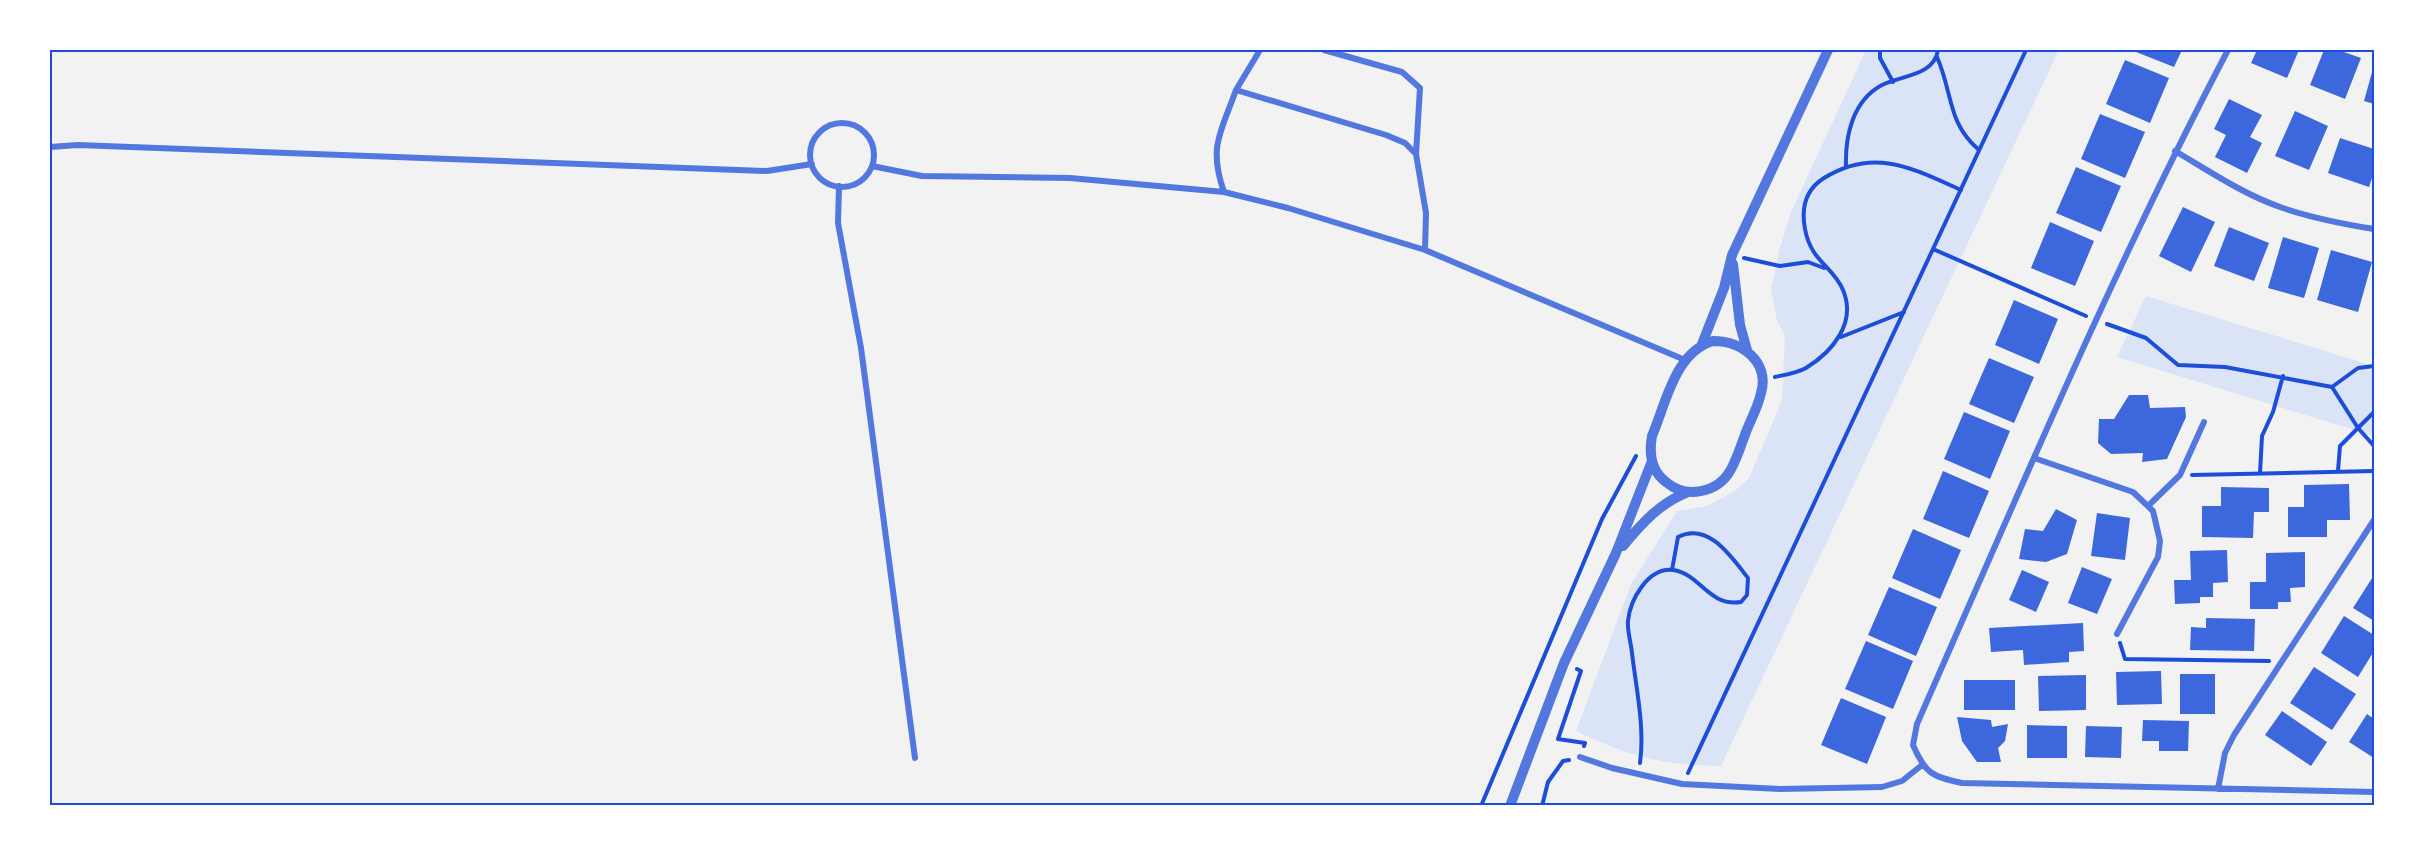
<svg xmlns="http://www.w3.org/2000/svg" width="2424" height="855" font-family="Figtree,sans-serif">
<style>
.green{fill:#dbe4f7}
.building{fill:#3d67dc}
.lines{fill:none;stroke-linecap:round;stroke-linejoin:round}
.path{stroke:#1d4ed8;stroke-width:4}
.minor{stroke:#5277de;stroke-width:6}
.tertiary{stroke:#5277de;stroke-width:10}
.neatline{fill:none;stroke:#1d4ed8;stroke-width:2}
</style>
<rect width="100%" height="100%" fill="#f2f2f2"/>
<path class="green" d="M1866 50H2059L1721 766C1662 765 1630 757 1576 731L1631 584 1677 511 1707 506 1735 491 1749 478 1782 400 1785 336 1777 321 1771 290 1779 251 1791 212Z
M2146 296 2374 366V436L2117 357Z"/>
<path class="building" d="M2131 50H2182L2174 67Z
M2257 50H2299L2287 78 2251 63Z
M2324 50H2338L2361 58 2345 99 2310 85Z
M2125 60 2169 78 2150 123 2106 104Z
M2374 65V104L2364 101Z
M2229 99 2262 115 2250 137 2262 143 2247 173 2215 157 2226 135 2214 129Z
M2295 111 2328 126 2309 170 2275 156Z
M2100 114 2145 132 2125 178 2081 159Z
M2340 138 2374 149V172L2369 187 2328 173Z
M2076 167 2121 186 2101 232 2056 213Z
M2183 207 2215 222 2191 272 2159 256Z
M2050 222 2094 241 2075 286 2031 268Z
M2229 227 2269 243 2254 281 2214 266Z
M2283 237 2319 248 2304 298 2268 288Z
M2331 250 2372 262 2358 312 2317 300Z
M2014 300 2058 319 2039 364 1995 345Z
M1989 358 2034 377 2014 423 1969 404Z
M2129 395H2148L2150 408 2185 407 2186 417 2167 459 2142 462 2143 453 2111 454 2098 443 2099 419H2114Z
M1964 412 2010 431 1990 479 1944 459Z
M1943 471 1989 491 1969 538 1923 519Z
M2349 484 2350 520H2327V537H2288V507H2304V485Z
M2221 487 2269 488V512H2254L2253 538 2202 537V506H2221Z
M2056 509 2077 520 2067 554 2046 562 2019 559 2025 529 2043 531Z
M2097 513 2130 518 2125 560 2091 556Z
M1913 529 1961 550 1940 599 1892 578Z
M2227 550 2228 582 2213 583V597H2200V603L2175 604 2174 580H2191L2190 551Z
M2305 552V587L2290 588 2291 602H2278V609H2250V582H2266V553Z
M2082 567 2112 579 2097 614 2068 603Z
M2022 570 2049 582 2036 612 2009 600Z
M2374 575V621L2353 608Z
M1889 587 1937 607 1916 656 1868 635Z
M2344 616 2374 635V651L2358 677 2321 653Z
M2206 618 2255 619 2254 651 2190 650 2191 627 2206 628Z
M2083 623 2084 651 2069 652V662L2024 665 2023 650 1991 652 1989 628Z
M1866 641 1913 661 1893 709 1845 689Z
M2314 667 2356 694 2332 730 2290 703Z
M2161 671 2162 704 2117 705 2116 672Z
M2180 674H2215V714H2180Z
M2086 675V710L2039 711 2038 676Z
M1964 680H2015V710H1964Z
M1841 698 1886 717 1867 764 1821 745Z
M2282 711 2327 742 2311 766 2265 735Z
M2367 714 2374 719V758L2349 742Z
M1957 717 1991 720 1992 727 2008 724 2005 741 1998 748 2001 762H1977L1962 741Z
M2143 720 2189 721 2188 751H2159V741H2142Z
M2027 725 2067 726V758H2027Z
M2086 726 2122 727 2121 758 2085 757Z"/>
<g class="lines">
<path class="path" d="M1880 50V58L1893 82
M1937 57C1953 93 1947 123 1979 150
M1846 167C1845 137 1852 101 1882 85 1902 75 1934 76 1938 50
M1933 249 2086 316
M1744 258 1780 266 1808 262 1824 268
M2107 324 2146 338 2178 365 2225 367 2332 387 2358 368 2374 366
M1841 337 1904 312
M1775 377C1785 375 1797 373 1806 368 1832 352 1857 323 1843 290 1833 266 1811 262 1805 229 1801 208 1805 190 1824 178 1874 147 1912 168 1961 190
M2332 387 2358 428 2340 446 2338 471
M2374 412 2358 428 2374 446
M2260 473 2262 436 2273 412 2283 376
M2192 475 2374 471
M2120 643 2125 659 2269 661
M1577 669 1581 671 1558 739 1585 743 1584 746
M1640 763C1645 727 1636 688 1632 653 1631 643 1627 630 1628 621 1630 600 1648 567 1673 570 1701 574 1708 607 1741 602L1747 595 1748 578C1730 555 1708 522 1678 537L1672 570
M1688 773 2026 50
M1481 806 1602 519 1636 456
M1542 806 1548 782 1563 761 1569 760"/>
<path class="minor" d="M1324 50 1402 72 1420 88 1416 154 1426 213 1425 250
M2228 50C2113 269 2017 497 1917 724L1913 745C1925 773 1932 777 1962 783L2374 792
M1236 90 1260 50
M810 155a32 32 0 1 1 64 0a32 32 0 1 1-64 0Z
M50 147 78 145 767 171 812 164
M2175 151C2209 171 2243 194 2280 207 2311 218 2343 224 2374 229
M872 166 922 176 1070 178 1224 192 1288 208 1425 250 1685 360
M839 186 838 223 861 348 915 758
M1224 192C1208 147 1221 132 1236 90L1386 135 1405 143 1416 154
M2034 458 2133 492 2153 511 2160 541 2158 557 2117 634
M2148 506 2180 475 2204 422
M1580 757 1612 768 1682 784 1780 789 1882 787 1902 781 1922 765
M2218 789 2225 753 2234 735 2374 520"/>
<path class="tertiary" d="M1733 264 1740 325 1747 350
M1713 341C1742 341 1770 362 1761 393 1758 407 1751 419 1746 432 1741 445 1737 459 1730 471 1717 493 1686 499 1666 482 1651 471 1649 453 1652 436 1666 403 1675 352 1713 341Z
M1702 344 1724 288 1732 255 1828 50
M1623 546C1642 523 1660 503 1688 492
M1510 806 1564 663 1616 553 1652 461"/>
</g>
<rect width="2424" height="855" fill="none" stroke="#ffffff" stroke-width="102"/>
<rect x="51" y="51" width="2322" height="753" class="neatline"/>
</svg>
